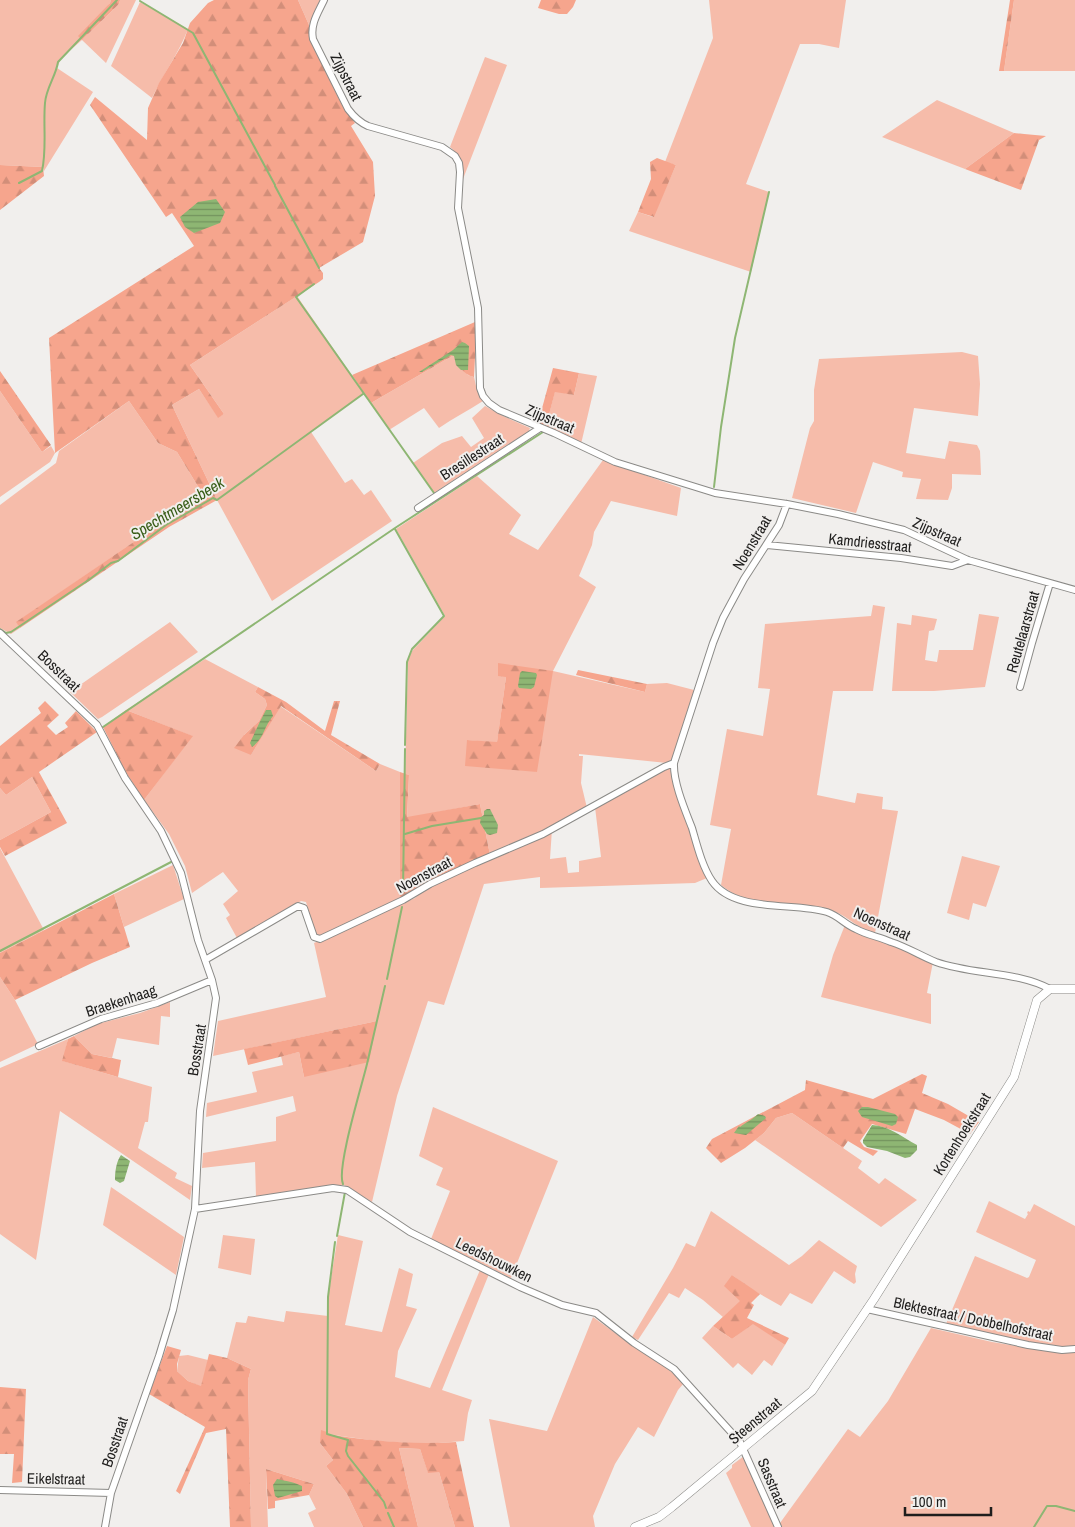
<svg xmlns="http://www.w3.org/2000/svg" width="1075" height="1527" font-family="'Archivo Narrow',sans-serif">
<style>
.green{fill:#f6bcaa;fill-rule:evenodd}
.forest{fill:url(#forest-firs)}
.water{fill:url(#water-rules)}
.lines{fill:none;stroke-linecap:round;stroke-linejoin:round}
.stream{stroke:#8eb673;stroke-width:2}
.minor-casing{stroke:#8b8a87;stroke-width:8}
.tertiary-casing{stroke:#8b8a87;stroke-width:9}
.minor{stroke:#fff;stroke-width:6}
.tertiary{stroke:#fff;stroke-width:8}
.labels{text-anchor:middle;stroke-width:4;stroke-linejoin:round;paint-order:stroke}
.street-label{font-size:15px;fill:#1f1e1d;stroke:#f1efed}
.water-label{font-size:16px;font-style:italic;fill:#375c16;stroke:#f1efed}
</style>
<defs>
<pattern id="forest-firs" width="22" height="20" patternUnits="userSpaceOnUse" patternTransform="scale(1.25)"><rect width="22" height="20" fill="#f6a58d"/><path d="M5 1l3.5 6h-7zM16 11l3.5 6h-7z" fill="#d28e79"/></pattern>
<pattern id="water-rules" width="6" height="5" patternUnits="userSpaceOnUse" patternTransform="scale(1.25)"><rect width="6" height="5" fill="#8eb673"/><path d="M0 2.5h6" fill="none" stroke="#73935e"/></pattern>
</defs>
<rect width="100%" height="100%" fill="#f1efed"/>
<path class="green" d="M0 0H111L110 3 82 40 119 4 120 0H136L106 63 82 40 61 58 57 68 93 92 44 171 43 167 0 165Z
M298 0H321L309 26V25Z
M709 0H846L839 48 819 44H800L746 184 769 192 751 272 629 231 638 212 653 217 676 165 665 162 713 38Z
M1014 0H1075V71H1004Z
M140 2 188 29C179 53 163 74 152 98L111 66Z
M485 57 507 65 463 179H462C464 165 461 156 450 147Z
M937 100 1014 133 965 169 882 137Z
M297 296 364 393 311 432 345 483 352 479 364 495 371 490 392 521 272 601 217 500 172 405 199 389 218 417 224 414 190 365Z
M962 352 978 356 980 384 978 416 914 408 906 453 945 459 949 441 977 445 980 451 981 475 952 474V488L948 500 916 499 921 479 902 477 903 472 873 462 856 513 792 498 810 428 814 421V390L819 359Z
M454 355 468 375 474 377 476 386 483 401C468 411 453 418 439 428L424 408 389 430 371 403Z
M579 373 597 376 581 444 546 426 555 391 574 395Z
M0 391 42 452 51 446 55 453 50 462 0 497Z
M129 401 158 443 177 452 205 498 169 518 17 622 20 628 11 634 0 628V505L56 463 59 451Z
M485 406 503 416 530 428 529 431 434 493 413 463 442 443 462 436 471 447 484 438 472 418Z
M603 460 681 488 677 516 611 501 594 532 592 545 579 576 596 587 553 671 645 692 647 684 667 683 694 690 672 759 667 763 579 754V756H583L581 783 587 808 554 826 490 855 480 804 407 818 409 775 405 774 408 660 412 651 445 616 396 529 477 476 521 515 509 534 538 550ZM506 677 537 772 467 740 497 743Z
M873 605 885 607 873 691H833L817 795 855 803 857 793 883 797 882 809 898 811 875 933C855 928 848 915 830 910 820 906 810 907 799 906 773 905 742 903 721 885L731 829 710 825 727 729 763 736 770 689 758 688 765 624 871 616Z
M979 614 999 617 985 687 934 691H892L897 623 911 625 912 615 937 619 934 630 929 631 925 660 937 662 939 650H973Z
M170 622 198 652 102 717 98 719 70 692Z
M205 659 258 687 255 692 265 699 267 705 259 721 244 735 251 755 280 706 376 771 380 764 400 772V899L321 936 315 933 306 902 301 901 237 938 226 918 230 915 223 904 238 891 223 872 192 893 185 866 169 834 144 800 192 736 126 710Z
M668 768 670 769 707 878 695 883 540 888V877L484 884 444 1005 428 1001 397 1096 372 1202 344 1185 256 1197 255 1162 202 1168 203 1153 276 1141V1117L296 1111 293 1096 206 1117 207 1103 257 1092 252 1072 283 1065 281 1056 299 1052 304 1077 377 1021 213 1056 218 1021 326 997 314 943 415 898 421 891 552 829 550 859 566 857 568 873 579 872V861L601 857 595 807Z
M32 777 51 812 0 840V788L6 795Z
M0 848 44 930 0 953Z
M962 856 1000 866 986 907 973 903 969 920 947 913Z
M173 865 184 899 124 927 114 894Z
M845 925 862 935 895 946 933 962 927 993 931 994V1024L821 997 833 955Z
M0 977 15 1000 38 1044 0 1062Z
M170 1002V1017L161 1016 159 1045 117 1038 112 1058 92 1054 74 1036 97 1024 140 1013Z
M68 1039 63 1061 152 1087 148 1122H145L138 1148 177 1173 175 1178 192 1186 190 1200 60 1111 36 1260 0 1234V1068Z
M433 1107 558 1161 511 1278 431 1239 450 1191 436 1185 443 1168 419 1156Z
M792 1113 862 1161 858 1168 879 1184 885 1178 917 1200 881 1227 755 1140 764 1133 776 1118Z
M111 1187 184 1237 176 1275 103 1225Z
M989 1201 1025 1219 1028 1214 1027 1213 1028 1211 1030 1212 1034 1204 1075 1226V1346L1067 1347 1035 1344 946 1324 975 1256 1027 1278 1029 1277 1036 1260 976 1232Z
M711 1211 789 1265 802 1256 819 1240 857 1266 855 1274 856 1282 854 1284 834 1271 812 1304 790 1293 781 1306 751 1289 732 1275 741 1301 723 1317 703 1300 685 1288 679 1298 669 1293 638 1340 632 1337 673 1268 686 1243 695 1247Z
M223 1235 255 1239 251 1275 218 1268Z
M338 1235 363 1241 345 1325 382 1332 399 1268 413 1274 406 1306 417 1309 398 1351 395 1377 430 1388 480 1270 489 1274 442 1390 472 1400 468 1413 464 1441 425 1444 377 1441 327 1434 320 1443 333 1460 326 1466 347 1494 363 1527H314L308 1513 316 1509 309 1495 314 1484 266 1469 268 1527H251L248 1380 251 1369 227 1358 236 1322 246 1323 248 1316 284 1322 286 1311 328 1316 329 1291Z
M593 1317 636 1348 667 1368 684 1383 678 1390 654 1437 638 1427 615 1464 593 1516 595 1527H510L489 1419 547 1431Z
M753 1323 785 1345 772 1366 764 1360 752 1375 738 1363 733 1368 702 1338 713 1326 732 1339Z
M931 1328 992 1342 1060 1353H1075V1527H782L780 1523 848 1429 860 1437 888 1401Z
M188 1355 208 1360 202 1387 188 1381 177 1371 179 1356Z
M399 1448 420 1449 428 1472H439L455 1527H418Z
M744 1456 775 1527H751L726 1473 732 1468V1465Z"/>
<path class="forest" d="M111 0H120L119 4 82 40 78 36 110 3Z
M214 0H298L309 25 313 45 342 105 355 123 351 126 373 162 375 196 363 242 319 268 323 273V279L319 282 190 365 224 414 218 418 199 389 172 405 217 500 169 527 20 628 16 622 169 518 205 498 177 452 158 443 129 401 55 453 49 338 194 246 172 213 166 217 90 105 95 97 147 140 148 108 159 83 183 43 190 23 208 3Z
M541 0H576L573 7 567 14H559L538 8Z
M1010 0H1014L1004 71H999Z
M1014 133 1046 136 1039 140 1021 190 965 169Z
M657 158 676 165 654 217 638 212 651 179 650 162Z
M0 165 43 167 44 176 0 210Z
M475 322 476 338 474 377C462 374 459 366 454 355L371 403 352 375Z
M553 368 579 373 574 395 555 392 546 426 538 423Z
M0 371 51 445 42 452 0 391Z
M498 663 553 671 537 772 465 766 467 740 497 742 506 677 498 676Z
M578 670 647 684 645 692 576 675Z
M258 687 286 702 325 731 334 701H340L331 735 380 764 376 771 281 706 251 755 234 748 244 735 259 721 267 705 265 699 255 692Z
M45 701 59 715 47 726 56 735 68 727 65 723 76 711 97 732 39 772 67 823 5 856 0 847V840L51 812 32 777 6 795 0 788V746L41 713 38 708Z
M126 710 193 736 144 800 125 771 103 727Z
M400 772 409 775 407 817 480 804 490 855C459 868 427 880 400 899Z
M114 894 130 947 92 963 15 1000 0 977V953Z
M377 1021 369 1062 304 1077 299 1052 248 1065 244 1049Z
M74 1036 92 1054 121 1060 118 1077 62 1061 68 1039Z
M922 1074 927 1076 922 1093 948 1104 979 1122 970 1134 944 1120 915 1109 906 1134 872 1124 860 1141 864 1147 878 1151 873 1156 848 1141 843 1148 792 1113 776 1118 764 1133 745 1148 721 1163 706 1148 712 1139 805 1090 806 1080 873 1099Z
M732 1275 760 1294 751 1303 754 1305 747 1318 789 1338 785 1345 753 1324 732 1339 713 1326 740 1301 724 1286Z
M167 1346 181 1350 177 1364V1371L188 1381 201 1386 209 1354 227 1358 251 1369 248 1380 251 1527H230L226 1429 206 1433 180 1494 176 1491 205 1427 149 1394Z
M0 1387 26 1389 22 1482 12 1483 14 1454H0Z
M321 1430 327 1432V1434C371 1441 412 1445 456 1442L474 1527H455L439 1472 428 1473 420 1449 399 1448 418 1527H363L347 1494 326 1466 333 1460 320 1443Z
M266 1469 314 1484 309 1495 275 1501V1508L268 1509Z"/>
<path class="water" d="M216 199 225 212 220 223 194 233 185 227 180 217 198 202Z
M462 342 465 343 469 346 468 370H461L456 365 454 356 451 355 422 372H419L453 350Z
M522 671 536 673 537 675 534 687 531 689 519 688 518 686 520 673Z
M266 710H271L273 716C264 726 264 739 252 747L250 743C255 732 260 721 266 710Z
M487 809H490L498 825 497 833 490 835 487 834 480 823 481 817 484 815V811Z
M862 1107H868L895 1114 898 1117 896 1124 892 1126 862 1117 858 1111Z
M758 1114 765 1116 766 1118 746 1135 734 1133 739 1126 740 1127C746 1122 752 1120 758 1114Z
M872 1125C890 1126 902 1137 917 1145V1150L910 1157 905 1158 887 1151 867 1147 863 1143V1140Z
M121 1155 130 1161 124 1181 120 1183 115 1180C115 1172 116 1162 121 1155Z
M277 1479C286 1481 294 1482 302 1486V1491L278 1498 275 1496 273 1485Z"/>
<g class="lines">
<path class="stream" d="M140 1 193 33 275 185
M19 183 42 171C47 149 43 126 45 103 46 88 56 76 58 62L117 0
M275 186 319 268
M314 284 296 297 434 493
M714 487 721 427 735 338 769 192
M395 529 444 616 412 649 407 662 405 745
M0 629 6 633 11 632 90 579 111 563 118 561 166 525 213 498 217 500 363 394
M103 727 395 528 543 432
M405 834 432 826 481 818
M403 892 405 749
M0 951 173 861
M387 979 402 907
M343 1184C336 1169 362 1085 367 1064 373 1038 379 1012 385 986
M337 1236 345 1192
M335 1242 328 1297 327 1434 348 1440 346 1451 348 1456 384 1502 386 1508
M388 1513 394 1527
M1034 1527 1047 1506H1056L1075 1511"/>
<g class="minor-casing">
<path id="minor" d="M324 0C318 13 310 24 313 39L348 109C354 117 359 122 368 126L442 147 455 156 459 163 460 172 458 208 478 308 480 388 483 396 489 403 499 410 554 433 615 462 715 493 787 504 838 514 904 530 968 560 1075 590
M787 504 779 525 744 579 723 618 713 643 674 763C673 782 685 810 692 828 697 845 702 866 712 881 734 913 794 902 827 912 839 916 844 924 856 929 867 935 880 937 891 942 907 947 921 956 936 962 972 975 1017 971 1050 989
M418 508 540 428
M767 545 901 558 952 566 968 560
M0 633 97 725 125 778 161 831 181 873 198 940 212 980 216 998 200 1111 195 1209 173 1310 159 1356 111 1493 105 1527
M1020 687 1032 643 1050 583
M205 960 298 906 304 908 314 937 320 939 403 900 430 884 475 863 543 834 664 767 674 763
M39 1046 101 1019 157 1003 212 980
M195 1209 333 1188 347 1190 410 1232 520 1287 562 1305 596 1313 634 1343 674 1369 740 1442 778 1527
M867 1309 1028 1345 1062 1350 1075 1349
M0 1490 111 1493"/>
</g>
<g class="tertiary-casing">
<path id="tertiary" d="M635 1527 659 1517 672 1507 812 1391 874 1299 1014 1077 1037 1000 1050 989H1075"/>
</g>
<use href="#minor" class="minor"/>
<use href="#tertiary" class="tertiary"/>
</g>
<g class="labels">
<g class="street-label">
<text transform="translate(346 77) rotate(63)" y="5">Zijpstraat</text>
<text transform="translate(550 419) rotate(23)" y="5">Zijpstraat</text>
<text transform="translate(472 457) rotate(-33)" y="5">Bresillestraat</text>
<text transform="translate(937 532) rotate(24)" y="5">Zijpstraat</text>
<text transform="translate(752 543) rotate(-59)" y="5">Noenstraat</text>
<text transform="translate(870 543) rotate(6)" y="5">Kamdriesstraat</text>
<text transform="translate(1023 632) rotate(-74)" y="5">Reutelaarstraat</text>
<text transform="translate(59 671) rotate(44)" y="5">Bosstraat</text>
<text transform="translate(424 875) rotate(-28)" y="5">Noenstraat</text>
<text transform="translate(882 924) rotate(24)" y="5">Noenstraat</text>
<text transform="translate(121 1001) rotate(-18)" y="5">Braekenhaag</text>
<text transform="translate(197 1050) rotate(-81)" y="5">Bosstraat</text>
<text transform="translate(962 1134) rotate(-58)" y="5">Kortenhoekstraat</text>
<text transform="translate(494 1260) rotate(26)" y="5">Leedshouwken</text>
<text transform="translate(973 1319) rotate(12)" y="5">Blektestraat / Dobbelhofstraat</text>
<text transform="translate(755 1421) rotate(-40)" y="5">Steenstraat</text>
<text transform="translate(115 1442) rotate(-71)" y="5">Bosstraat</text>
<text transform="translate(56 1479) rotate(1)" y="5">Eikelstraat</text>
<text transform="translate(772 1483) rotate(67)" y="5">Sasstraat</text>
</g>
<g class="water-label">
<text transform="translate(177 508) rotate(-31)" y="6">Spechtmeersbeek</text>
</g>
</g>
<path d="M905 1507v8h86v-8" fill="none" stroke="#1f1e1d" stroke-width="2.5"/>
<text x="912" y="1507" font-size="15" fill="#1f1e1d" stroke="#f1efed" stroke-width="4" paint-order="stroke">100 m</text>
</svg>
